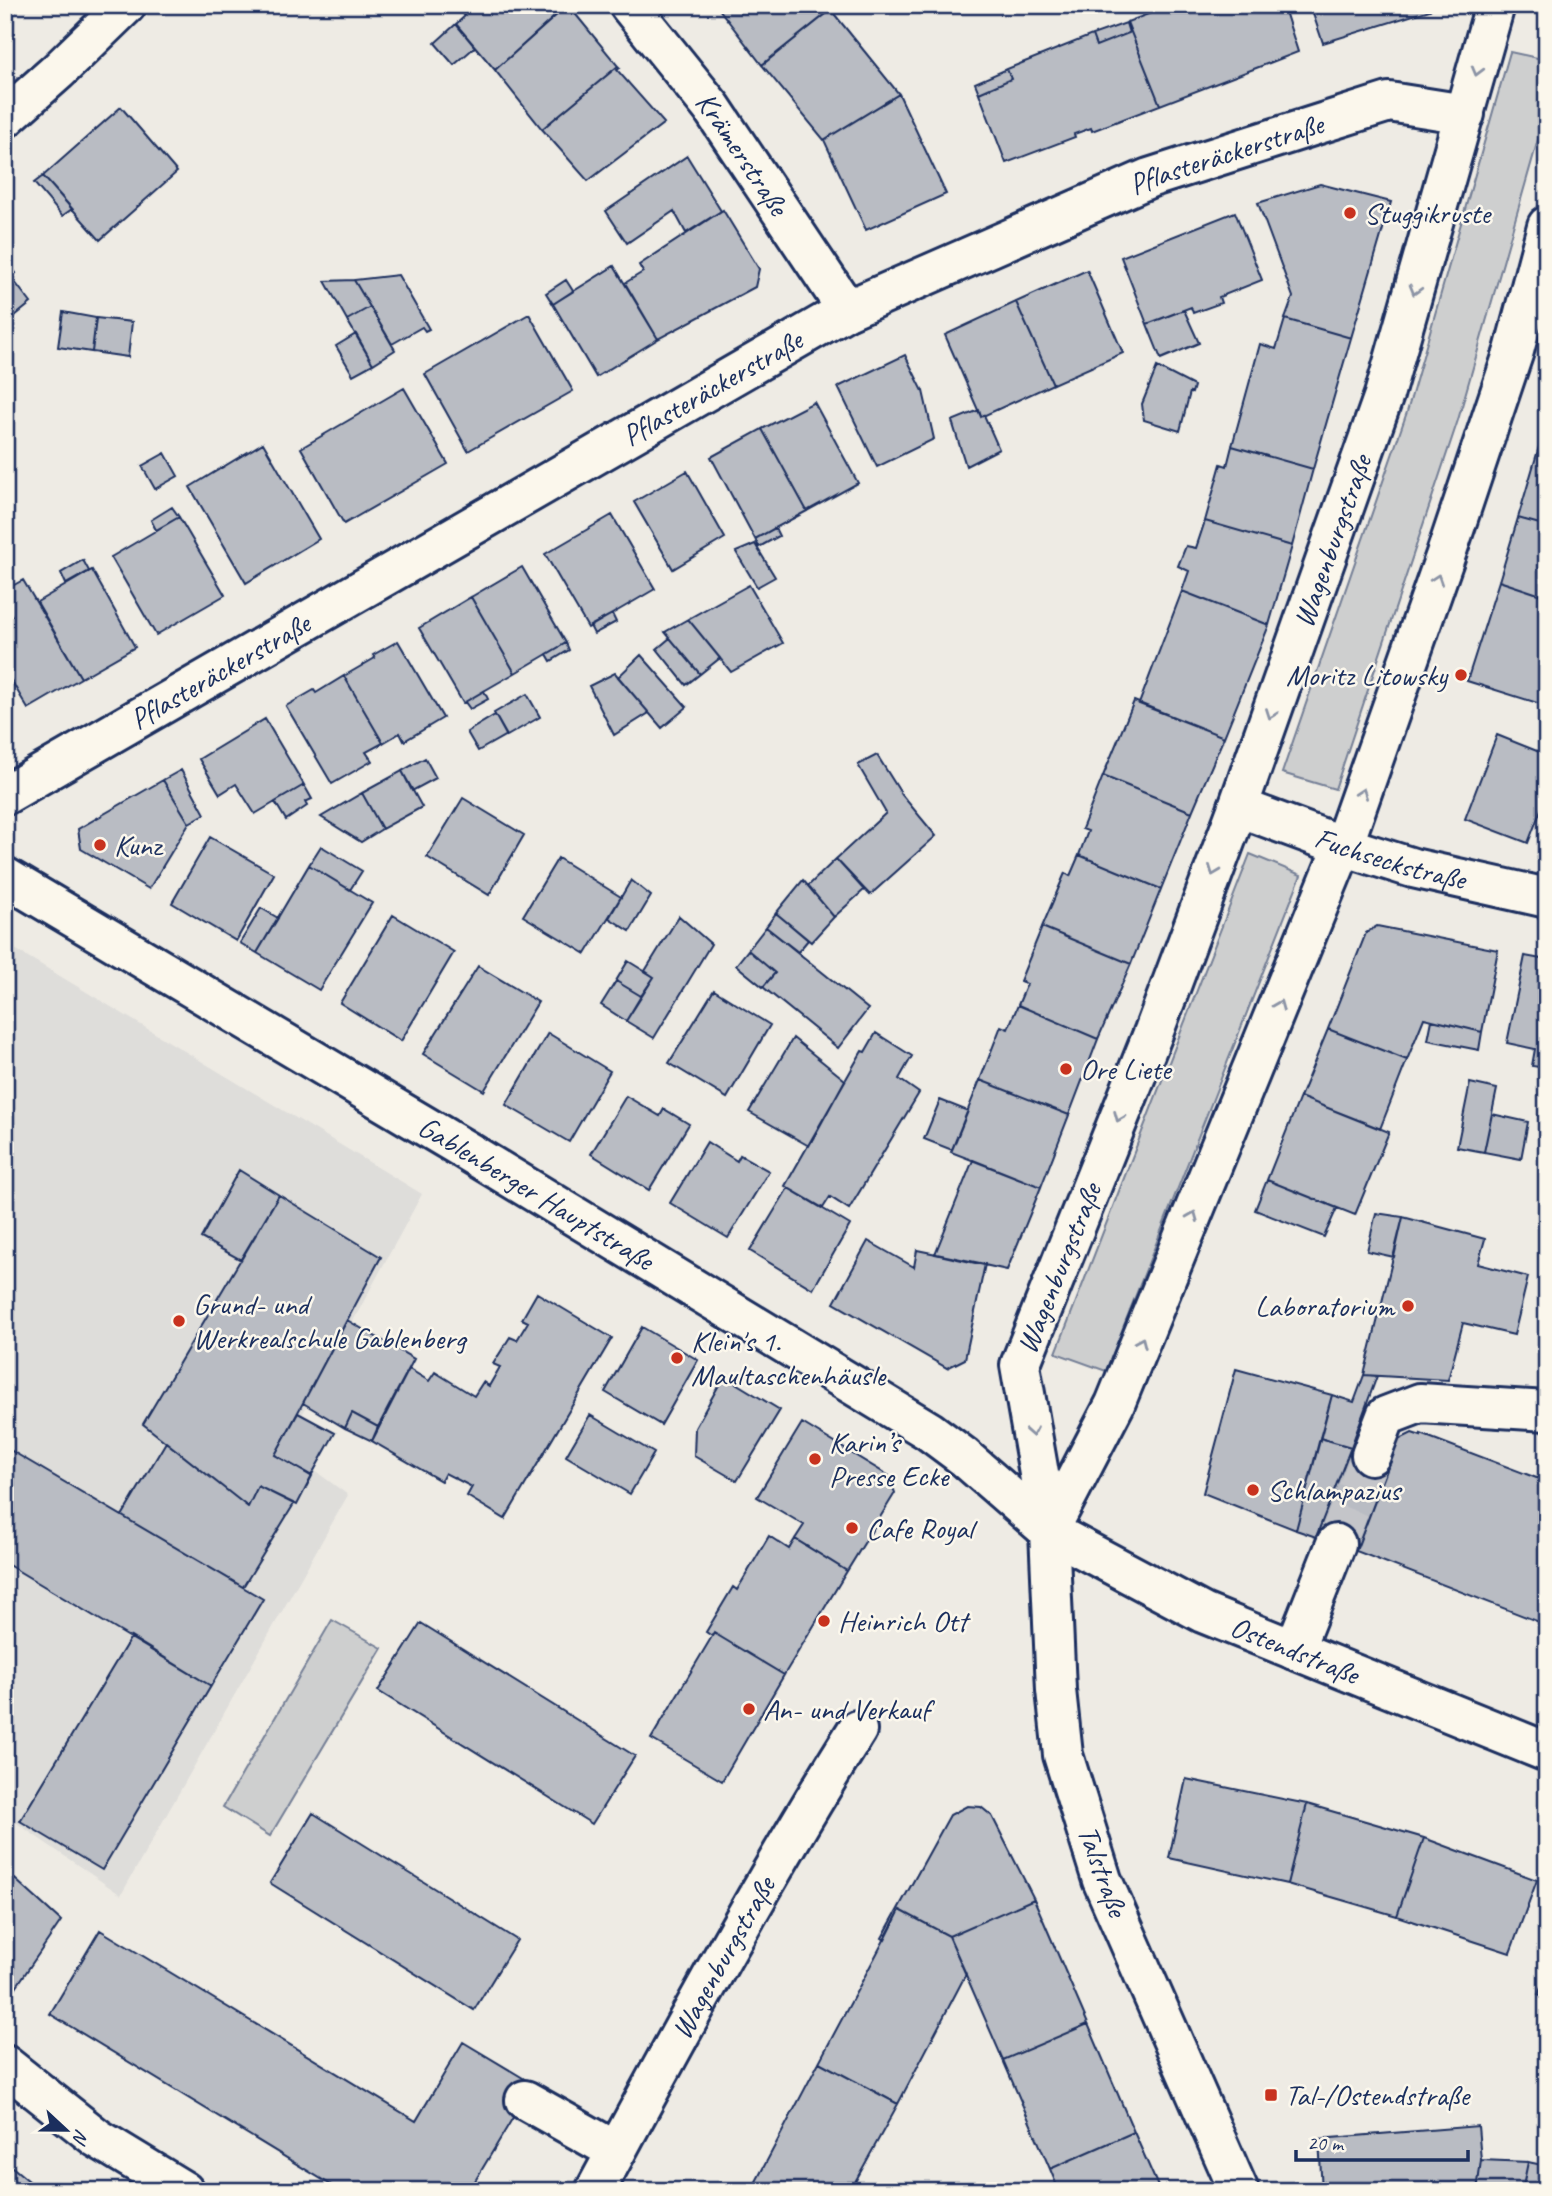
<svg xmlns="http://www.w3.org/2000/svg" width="1552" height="2196" font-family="Caveat,sans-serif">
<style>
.built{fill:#deddda}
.green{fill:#cecfcf;stroke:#747f96;stroke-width:2}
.building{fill:#b9bcc3;stroke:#1b2f5e;stroke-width:2}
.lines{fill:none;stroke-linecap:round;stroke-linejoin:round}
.minor-tunnel{stroke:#c4c5c9;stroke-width:38;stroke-dasharray:38 19;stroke-linecap:butt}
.minor-casing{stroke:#1b2f5e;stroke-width:44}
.major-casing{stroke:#1b2f5e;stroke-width:44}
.minor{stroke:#fbf7ec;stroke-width:38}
.major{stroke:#fbf7ec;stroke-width:38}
.oneway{stroke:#8b93a5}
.poi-dot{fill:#c8321e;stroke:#fbf7ec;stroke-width:2.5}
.labels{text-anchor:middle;stroke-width:5;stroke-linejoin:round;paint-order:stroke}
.street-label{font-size:30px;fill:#1b2f5e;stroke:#fbf7ec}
.poi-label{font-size:30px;fill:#1b2f5e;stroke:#fbf7ec;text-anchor:start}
</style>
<rect width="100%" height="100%" fill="#eeebe4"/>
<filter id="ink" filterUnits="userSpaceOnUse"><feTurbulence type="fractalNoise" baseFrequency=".0143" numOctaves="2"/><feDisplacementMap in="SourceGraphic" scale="14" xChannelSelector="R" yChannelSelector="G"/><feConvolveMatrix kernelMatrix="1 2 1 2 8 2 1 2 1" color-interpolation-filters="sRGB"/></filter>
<g filter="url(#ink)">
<path class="built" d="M5 943 422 1194 284 1448 348 1495 121 1895 5 1815Z"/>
<path class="green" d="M1510 52 1547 60V108L1458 420 1335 789 1282 773 1407 412Z
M1250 854 1301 875 1106 1371 1056 1353Z
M332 1620 382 1648 270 1836 223 1807Z"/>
<path class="building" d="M5 5H22L5 20Z
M460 5H562L564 8 495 70 456 24 465 16 457 8Z
M568 5 618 66 542 129 495 70Z
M716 5H827L831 10 762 65Z
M1172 5H1283L1298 52 1160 105 1127 22Z
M1310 5H1434L1430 10 1323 43Z
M831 10 899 94 824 140 762 65Z
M1127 22 1160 105 1092 131 1091 128 1074 134 1075 137 1006 163 979 93 1011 79 1007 69 1092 35 1096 46 1129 33 1126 23Z
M1126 23 1129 33 1096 46 1092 35Z
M456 24 475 47 454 65 435 43Z
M618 66 620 68 617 70 664 123 588 181 542 129Z
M1007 69 1011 79 979 93 975 83Z
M899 94 946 194 866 230 824 140Z
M121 107 177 172 100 240 43 176Z
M687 156 721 211 686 233 674 211 627 243 606 211Z
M43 176 72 209 62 216 34 183Z
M1320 184 1391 202 1351 338 1285 319 1293 297 1258 203Z
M723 210 759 269 755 287 658 339 625 283 643 272 639 265Z
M1235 212 1262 280 1219 297 1221 303 1193 313 1191 307 1147 324 1121 257Z
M5 260 16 273 11 277 31 303 5 324Z
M614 266 658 339 596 377 553 304Z
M1087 270 1123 353 1053 384 1016 302Z
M398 275 429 329 425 331 422 327 392 344 354 280Z
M354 280 370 307 347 320 325 281Z
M566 280 573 291 553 304 546 293Z
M1016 302 1053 384 981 417 945 335Z
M370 307 395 350 373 364 347 320Z
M1184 310 1199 343 1161 359 1147 324Z
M63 312 96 318 92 352 58 347Z
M529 314 573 391 468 451 425 374Z
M96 318 132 322 128 357 92 352Z
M1285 319 1351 338 1313 469 1232 446 1260 344 1276 349Z
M356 334 373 364 353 375 336 346Z
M905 355 923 391 934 439 877 467 838 387Z
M1157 367 1194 386 1192 393 1190 392 1180 431 1144 420 1142 404Z
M404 388 448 464 344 524 301 448Z
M814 402 858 483 807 511 762 429Z
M979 410 981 417 984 415 999 449 966 466 952 421Z
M1546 423H1547V526L1518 518Z
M762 429 807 511 755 539 711 457Z
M263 443 319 539 246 583 190 487Z
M1232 446 1313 469 1292 546 1205 521 1221 464 1227 466Z
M165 453 178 476 155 489 142 466Z
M687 471 725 538 673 569 634 502Z
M172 507 179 517 156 530 151 520Z
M612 515 655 589 588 628 545 554Z
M179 517 225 595 156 635 111 557Z
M1518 518 1547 526V597L1499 581Z
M1205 521 1292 546 1269 625 1182 591 1189 571 1178 566 1186 546 1196 548Z
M775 528 779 536 759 547 755 539Z
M755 544 775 577 757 587 736 552Z
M83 560 89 571 66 584 61 573Z
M522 567 566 643 515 673 471 597Z
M92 570 135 647 81 678 37 602Z
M23 580 81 678 28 709 5 670V620L12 616 5 605V590Z
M1499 581 1547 597V706L1467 681Z
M749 585 783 643 731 672 688 619Z
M1182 591 1269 625 1224 737 1139 704Z
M471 597 515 673 463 703 419 628Z
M612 614 616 622 594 634 590 626Z
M688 619 720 658 700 674 665 632Z
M670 638 700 674 686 685 657 649Z
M398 641 443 718 404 741 400 733 383 743 344 676 375 658 373 655Z
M566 643 569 650 551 661 547 654Z
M641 655 687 707 662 728 618 677Z
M615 673 649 713 614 735 589 686Z
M344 676 383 743 366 752 372 761 332 784 286 706 314 690 316 693Z
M484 691 488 699 470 709 465 702Z
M527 694 540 717 507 736 494 713Z
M1134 701 1224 737 1192 812 1103 776Z
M495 715 506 735 478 751 467 732Z
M265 719 304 785 255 814 236 784 220 794 199 759Z
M1497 735 1547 755V794L1528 843 1465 819Z
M877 755 902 795 936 836 870 895 836 859 886 813 858 765Z
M425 758 436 778 412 791 402 771Z
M181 770 205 814 189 823 163 780Z
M402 771 422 807 382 829 362 793Z
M1103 776 1192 812 1161 889 1079 855 1088 831 1082 829Z
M163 780 189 823 149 889 81 849 78 829Z
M304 785 312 799 305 802 307 806 286 820 275 802Z
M362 793 382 829 361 842 321 817Z
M463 798 524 835 489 895 427 857Z
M210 837 274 874 236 941 172 903Z
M321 846 362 871 350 890 309 865Z
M1079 855 1161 889 1131 964 1042 927 1065 873 1070 876Z
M558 858 621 897 586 954 523 916Z
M836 859 864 890 834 917 808 886Z
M309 865 372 903 319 990 257 953Z
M631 880 651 896 630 931 609 918Z
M803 880 834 917 811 942 776 913Z
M261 908 278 918 257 953 240 943Z
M776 913 808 940 798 952 766 927Z
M393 915 454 952 401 1041 340 1003Z
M679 916 711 944 654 1038 626 1021 654 977 645 971Z
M1377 926 1498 950 1482 1032 1424 1018 1407 1060 1328 1029 1366 933Z
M766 927 868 1009 838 1048 763 987 775 973 748 950Z
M1042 927 1131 964 1098 1039 1018 1005 1027 984 1020 981Z
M748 950 775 973 763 987 736 965Z
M1525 956 1547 960V1068L1532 1066 1535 1049 1507 1043Z
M628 961 654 977 641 996 616 981Z
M478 966 538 1002 484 1091 423 1054Z
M616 981 641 996 626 1021 601 1005Z
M714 990 770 1025 727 1098 669 1063Z
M1018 1005 1098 1039 1069 1115 980 1080 1001 1026 1008 1029Z
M1432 1020 1482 1032 1479 1050 1428 1040Z
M1328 1029 1407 1060 1380 1129 1300 1097Z
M548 1033 610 1071 569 1142 506 1105Z
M876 1033 912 1056 899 1079 919 1093 849 1209 830 1197 823 1208 785 1186 862 1051 865 1052Z
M793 1038 845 1080 809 1146 749 1112Z
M980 1080 1069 1115 1041 1187 951 1152Z
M1470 1083 1497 1089 1484 1152 1457 1147Z
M626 1096 660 1116 664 1109 689 1124 649 1190 591 1154Z
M1300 1097 1389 1132 1355 1215 1267 1180Z
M940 1100 968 1111 952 1150 924 1139Z
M1492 1114 1528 1122 1521 1159 1484 1152Z
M707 1142 737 1161 740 1155 769 1171 728 1238 670 1203Z
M973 1160 1041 1187 1007 1270 935 1254Z
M239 1170 279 1195 241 1260 201 1238Z
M1267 1180 1337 1208 1324 1237 1255 1210Z
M788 1188 850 1225 813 1289 750 1251Z
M279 1195 381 1257 275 1455 312 1476 297 1505 258 1486 248 1507 143 1424Z
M1376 1213 1403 1217 1394 1257 1367 1251Z
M1403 1217 1485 1239 1478 1264 1528 1277 1514 1335 1463 1323 1448 1380 1364 1375Z
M868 1241 914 1267 917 1250 985 1264 965 1359 947 1368 834 1303Z
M537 1293 612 1338 505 1519 467 1496 472 1487 445 1473 441 1481 372 1441 409 1369 429 1381 435 1372 474 1396 483 1382 489 1386 500 1367 493 1364 510 1337 517 1340 528 1322 522 1319Z
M347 1320 414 1359 378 1427 352 1413 345 1428 303 1403Z
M642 1327 698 1360 661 1425 605 1392Z
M1236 1369 1332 1395 1296 1530 1203 1493Z
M1364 1375 1377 1376 1351 1447 1320 1438 1332 1395 1354 1402Z
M724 1376 780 1410 737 1481 694 1456 695 1428Z
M298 1413 335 1433 311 1476 275 1455Z
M352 1413 378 1427 372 1441 345 1428Z
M590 1415 654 1453 630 1494 566 1456Z
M802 1423 889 1476 895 1493 847 1571 795 1539 804 1525 757 1497Z
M1412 1433 1421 1436V1434L1547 1482V1625L1356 1551 1398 1440Z
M1320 1438 1351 1447 1316 1537 1296 1530Z
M166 1442 248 1507 258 1486 294 1504 243 1587 122 1516Z
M5 1447 263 1599 211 1686 5 1563Z
M1351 1447 1390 1462 1356 1551 1316 1537Z
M769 1536 789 1549 795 1539 847 1571 784 1675 714 1633 712 1636 706 1632 733 1587 737 1590Z
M421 1623 635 1756 592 1824 378 1691Z
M714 1633 784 1675 722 1781 651 1739Z
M131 1637 211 1686 102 1870 20 1821Z
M1186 1779 1307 1804 1287 1884 1169 1858Z
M1307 1804 1424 1838 1397 1916 1287 1884Z
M967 1806 981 1807 992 1816 1034 1899 949 1936 900 1910 885 1940 882 1938 950 1815Z
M313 1813 517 1940 474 2010 270 1883Z
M1424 1838 1537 1880 1510 1953 1397 1916Z
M5 1870 61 1921 14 1990 5 1982Z
M1034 1899 1088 2024 1003 2060 949 1936Z
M900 1910 949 1936 966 1974 898 2104 819 2062Z
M100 1930 416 2121 463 2042 533 2084 469 2191H341L50 2014Z
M1547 1973V1999L1538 1995Z
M1088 2024 1134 2132 1050 2169 1003 2060Z
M819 2062 898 2104 850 2191H751Z
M1478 2126 1481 2160 1477 2191H1322L1319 2139Z
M1134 2132 1160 2191H1059L1050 2169Z
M1481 2160 1528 2162 1522 2191H1477Z
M5 2161 41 2191H5Z
M1528 2162 1547 2166V2191H1522Z"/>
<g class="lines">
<path class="minor-tunnel" d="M1336 1544 1371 1455"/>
<g class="minor-casing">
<g id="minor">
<path id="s1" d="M629 5 712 108 847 310"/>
<path d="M5 118 58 71 126 5"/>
<path id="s2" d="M5 795 847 310 1149 178 1322 123 1389 102 1465 114"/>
<path id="s3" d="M1238 807 1343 846 1413 868 1547 898"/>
<path id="s4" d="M5 877 462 1148 929 1431 964 1457 1049 1531 1203 1613 1547 1752"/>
<path d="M1371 1455 1386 1416 1420 1403 1547 1411"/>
<path d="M1294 1650 1336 1544"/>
<path d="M5 2065 97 2138 184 2191"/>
<path d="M525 2100 616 2151"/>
<path id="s5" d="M595 2191C679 2035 763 1880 857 1730"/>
</g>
</g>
<g class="major-casing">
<g id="major">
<path d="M1049 1531 1115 1404 1343 846 1446 554 1514 351 1547 226"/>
<path id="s6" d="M1239 2191 1102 1880 1063 1755 1056 1690 1049 1531 1020 1365 1154 1031 1238 807 1384 395 1495 5"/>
</g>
</g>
<use href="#minor" class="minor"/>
<use href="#major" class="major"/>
</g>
<defs><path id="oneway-chevron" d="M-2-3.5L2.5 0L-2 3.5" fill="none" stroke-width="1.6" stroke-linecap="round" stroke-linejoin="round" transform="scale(1.75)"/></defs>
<g class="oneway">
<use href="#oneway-chevron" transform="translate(1477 71) rotate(105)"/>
<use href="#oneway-chevron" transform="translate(1415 290) rotate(106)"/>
<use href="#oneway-chevron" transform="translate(1437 579) rotate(-71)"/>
<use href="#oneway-chevron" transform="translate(1271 714) rotate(110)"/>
<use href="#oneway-chevron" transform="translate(1362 793) rotate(-71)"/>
<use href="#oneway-chevron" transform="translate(1214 871) rotate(111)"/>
<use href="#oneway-chevron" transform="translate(1279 1005) rotate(-68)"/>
<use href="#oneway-chevron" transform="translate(1119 1117) rotate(112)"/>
<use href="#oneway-chevron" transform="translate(1193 1216) rotate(-68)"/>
<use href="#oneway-chevron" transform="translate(1141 1342) rotate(-67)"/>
<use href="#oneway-chevron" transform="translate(1032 1432) rotate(80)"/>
</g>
</g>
<g class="poi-dot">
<circle cx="1350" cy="213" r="7"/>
<circle cx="1461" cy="675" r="7"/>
<circle cx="100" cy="845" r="7"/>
<circle cx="1066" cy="1069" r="7"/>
<circle cx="1408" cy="1306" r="7"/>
<circle cx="179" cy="1321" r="7"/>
<circle cx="677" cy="1358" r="7"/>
<circle cx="815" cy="1459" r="7"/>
<circle cx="1253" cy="1490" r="7"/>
<circle cx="852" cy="1528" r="7"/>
<circle cx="824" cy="1621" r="7"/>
<circle cx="749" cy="1709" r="7"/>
<rect x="1264" y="2088" width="14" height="14" rx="3.5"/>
</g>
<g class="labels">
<g class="street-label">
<text dy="10" stroke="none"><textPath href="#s1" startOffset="187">Krämerstraße</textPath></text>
<text dy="10" stroke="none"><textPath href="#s2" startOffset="1382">Pflasteräckerstraße</textPath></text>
<text dy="10" stroke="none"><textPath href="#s2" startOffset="816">Pflasteräckerstraße</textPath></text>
<text dy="10" stroke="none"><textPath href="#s6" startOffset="1745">Wagenburgstraße</textPath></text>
<text dy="10" stroke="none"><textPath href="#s2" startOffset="248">Pflasteräckerstraße</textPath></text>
<text dy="10" stroke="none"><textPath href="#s3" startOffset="161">Fuchseckstraße</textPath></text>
<text dy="10" stroke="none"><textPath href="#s4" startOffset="618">Gablenberger Hauptstraße</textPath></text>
<text dy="10" stroke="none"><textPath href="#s6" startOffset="968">Wagenburgstraße</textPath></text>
<text dy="10" stroke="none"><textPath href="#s4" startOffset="1507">Ostendstraße</textPath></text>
<text transform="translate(1103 1871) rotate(70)" y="10">Talstraße</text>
<text dy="10" stroke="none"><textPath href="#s5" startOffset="266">Wagenburgstraße</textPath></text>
</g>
<g class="poi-label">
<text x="1364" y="223">Stuggikruste</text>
<text x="1447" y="685" text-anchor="end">Moritz Litowsky</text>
<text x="114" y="855">Kunz</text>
<text x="1080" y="1079">Ore Liete</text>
<text x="193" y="1314">Grund- und<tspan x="193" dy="34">Werkrealschule Gablenberg</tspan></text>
<text x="1394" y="1316" text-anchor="end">Laboratorium</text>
<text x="691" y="1351">Klein's 1.<tspan x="691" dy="34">Maultaschenhäusle</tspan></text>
<text x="829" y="1452">Karin’s<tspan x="829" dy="34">Presse Ecke</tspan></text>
<text x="1267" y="1500">Schlampazius</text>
<text x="866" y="1538">Cafe Royal</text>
<text x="838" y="1631">Heinrich Ott</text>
<text x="763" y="1719">An- und Verkauf</text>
<text x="1285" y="2105">Tal-/Ostendstraße</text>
</g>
</g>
<rect width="1552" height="2196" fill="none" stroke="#fbf7ec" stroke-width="28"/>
<rect x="14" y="14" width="1524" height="2168" fill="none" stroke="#1b2f5e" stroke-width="2.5" filter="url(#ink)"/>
<g transform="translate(66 2130) rotate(112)" stroke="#fbf7ec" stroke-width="5" paint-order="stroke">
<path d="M0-5L12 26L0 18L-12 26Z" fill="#1b2f5e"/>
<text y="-10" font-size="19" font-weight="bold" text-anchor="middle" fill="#1b2f5e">N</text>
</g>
<path d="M1296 2150v10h172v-10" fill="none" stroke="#1b2f5e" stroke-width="3.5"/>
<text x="1307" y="2150" font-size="21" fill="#1b2f5e" stroke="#fbf7ec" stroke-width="5" paint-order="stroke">20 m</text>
</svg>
